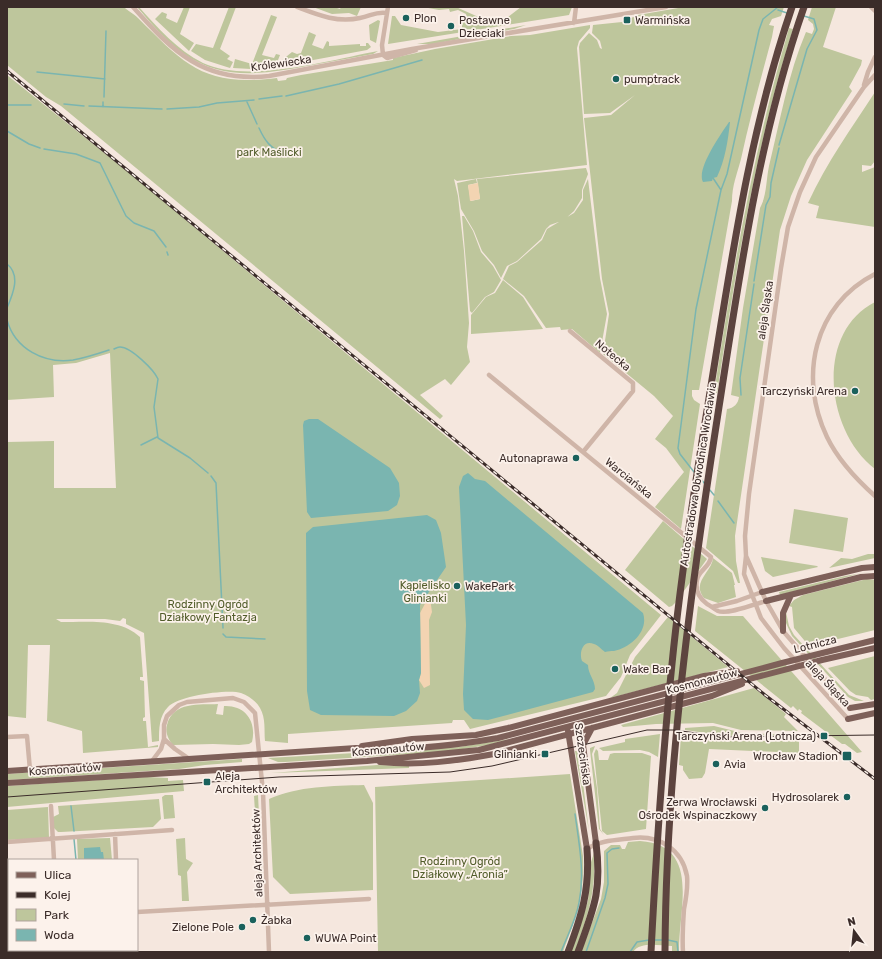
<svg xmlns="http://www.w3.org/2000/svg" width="882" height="959" font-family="Rubik,sans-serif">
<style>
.green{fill:#bec69c}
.sand{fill:#f3d4b2}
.water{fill:#7ab5b0}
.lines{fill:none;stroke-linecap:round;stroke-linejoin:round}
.stream{stroke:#7ab5b0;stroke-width:1.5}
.minor{stroke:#cfb5a8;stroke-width:4.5}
.major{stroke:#7e6059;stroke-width:6}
.highway{stroke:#5d443f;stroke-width:7}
.tram{stroke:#3b2c29;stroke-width:1}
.rail-casing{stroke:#3b2c29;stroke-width:3}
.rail{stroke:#fcf2eb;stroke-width:1.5;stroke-dasharray:4.5;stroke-linecap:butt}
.poi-dot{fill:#1a615c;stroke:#fcf2eb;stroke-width:1.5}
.labels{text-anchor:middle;stroke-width:3.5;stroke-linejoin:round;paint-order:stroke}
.poi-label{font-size:11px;fill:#3b2c29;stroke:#fcf2eb;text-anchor:start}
.street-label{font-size:11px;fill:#3b2c29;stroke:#fcf2eb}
.park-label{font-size:11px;fill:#515c2a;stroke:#fcf2eb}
</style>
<rect width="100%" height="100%" fill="#f5e7de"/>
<path class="green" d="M7 7H124C128 11 133 13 138 18 186 66 205 87 277 78L278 81 286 80 287 78 301 75 393 60V58L435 49 511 36 530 35 590 25V28L579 41 577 48 587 165 457 181 454 179 458 196 464 251 469 323 467 347 470 362 451 385 445 379 420 395 443 416 440 419 61 106 46 97 7 65Z
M137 7H139C158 28 177 50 203 63 247 84 330 60 378 51L373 54C351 58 329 62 307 66 264 74 223 81 184 54 166 42 151 23 137 7Z
M184 7H190L180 34 194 43 189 51 155 19 162 12 167 14 166 18 177 23Z
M229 7H236L220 49 230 56 227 59 233 62 230 68 205 60 191 51 196 44 213 48Z
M313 7H334L340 9 341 7H361L357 16 349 13 332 14Z
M423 7H456L492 23 503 21 521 7H572L569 15 388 44 392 16H395L401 25 438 32 462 29V20L468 22 466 14 458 10 450 12 449 9 439 10Z
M684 7H784L781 16 772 19 769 25 774 26 772 37C761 78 750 118 741 159 737 174 732 186 732 201L699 390H692V396L694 400 700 404 681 529 655 507 684 472 666 448 655 439 673 416 654 396 603 354 609 314 602 279 584 118 611 115 635 95 610 113 584 114 579 47 580 43 589 33 597 40 600 48 602 49 600 41 592 33 593 25 622 22 638 15Z
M812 7H836L823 47 862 60 861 65 849 87 852 91 807 160 791 196 780 230 735 536 736 561 740 583H738L733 571 706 548 727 409C734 408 738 404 739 397L731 395 743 308 760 208C767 195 766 180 769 166 780 121 788 74 806 32L812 34 814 29 813 24 808 20Z
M271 15 277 17 262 55 274 58 276 54 280 55 278 60 279 65 251 69 233 68 235 59 252 64Z
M378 20 380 21 376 43 370 40 369 25Z
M526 25 514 29 433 44H417Z
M789 28 793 29C755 148 736 270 717 393H714C733 269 754 148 789 28Z
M309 32 316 35 312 45 323 49 327 41 329 42V46L360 44V46H366V43H368L371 47 367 50 281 66V61L292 52 297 54 301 53Z
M7 75 128 172 661 615 630 655 621 677 606 696 470 729 464 720H453L452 723 288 734V743L265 741C264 731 266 718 260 708 257 702 249 696 241 693 227 689 178 696 168 707 159 716 159 729 159 741L152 742 144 633 126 624V619L123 618 120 621 105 619H56L61 622C87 622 120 618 140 637L143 677H140V680L144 681 145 717 143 718V721H146L148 747 158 745V747L83 753 82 731 47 721 50 645H28L26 718 7 716V442L54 441V488H116L110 353 76 363 53 365 54 397 7 400Z
M875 92V161L871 166 862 165V172L875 167V227L816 218 819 206 808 203C827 162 851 129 875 92Z
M586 168 588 174 582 190V198L574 211 564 220 550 225 546 229 541 239 517 261 507 266 501 278 494 265 482 251 474 231 461 209 457 183 476 179 477 183 468 185 471 201 480 199 477 179Z
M588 179 600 278 607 314 600 353 572 329 561 330 560 327 546 328 524 296 503 279 509 266 517 262 542 240 547 229 574 213 583 200V190Z
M462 216H464L473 231 481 252 493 266 501 280 494 292 485 297 472 313 470 311Z
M503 280 523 297 543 329 471 334V315L486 297 495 293Z
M875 302V469C826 432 814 333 875 302Z
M794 509 848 518 843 552 789 543Z
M663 521 707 559 676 602 672 606 669 607 625 570Z
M868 554H875V558L829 568 841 558 852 559Z
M761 557 817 566 818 567 773 577 765 571Z
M713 558 732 573 735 585H734L736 597 718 603 704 598C691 582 712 572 713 558Z
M875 571 858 574 780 595 779 592 845 576Z
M867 579 875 580V630L809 646 794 628 792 607 789 606 794 600 803 595Z
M698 606 717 616H743L862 752 857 753 845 744H842L801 713 802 711 799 709 798 711 793 706 791 708 695 631Z
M786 612 789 626 794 635 849 695 864 701H855L848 697 792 636 786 623Z
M668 617 728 667 610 698 617 693 635 657Z
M875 656V699L871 700 868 697 856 695 850 691 828 668Z
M754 688 786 714 784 717 798 731 741 730 713 723 656 724 623 727 621 725Z
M218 704 216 714 223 715 224 706C245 705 257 721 252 742L249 744 239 745 213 744 173 745C168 739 165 732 167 725 173 701 200 705 218 704Z
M714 726 743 733 799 735 727 736 685 730V728Z
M660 734 658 757 649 752 640 750 603 751 599 748 625 742V739Z
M681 735 727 741H799V753L709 749 705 773 702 778 689 779 683 770V766L679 765Z
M510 739 488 745 444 752 285 762H278L268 758 459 747Z
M595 746 592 754 597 788 600 829 604 835 599 829 590 750V748Z
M596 749 598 751 599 760H608L610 754 614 753H642L651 756 646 829 607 835 602 831 594 754Z
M575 751H579L589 831Z
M242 759V762L205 765 179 769 7 780V774Z
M377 765 409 766V768L271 773Z
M570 774 583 856C585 894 576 917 563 952H378L375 787Z
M147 777 168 778V781L183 780 184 791 7 807V786Z
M364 785 373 803V890L290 894 273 877 269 799C298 786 333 786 364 785Z
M165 795H173L175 818 164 819 162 797Z
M258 795 263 894H260L254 796Z
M159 799 161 819 153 827 61 832H58L54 828 53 817 59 814 58 806Z
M48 807 49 838 7 840V810Z
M110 838 112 860H78L77 839Z
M185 838 186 859 193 863 187 872 189 901H182L181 876 178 875 176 839Z
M640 841C702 845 678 911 679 952H672V946C659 946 641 941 633 952H581L601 899 604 882V851L611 845H620L622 849H625L628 842Z
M594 853C596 894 588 914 575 952H571L588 901 591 862Z"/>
<path class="sand" d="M478 183 480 199 470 201 468 185Z
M430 598 432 612 429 620 430 685 424 688 419 680 421 673 420 613 427 600Z"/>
<path class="water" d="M729 122H730C728 141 725 160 717 177L713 178 712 181 703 182C696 169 721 134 729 122Z
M309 419H318L390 468 399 483 400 496 397 505 388 511 311 518 307 512 303 425 304 421Z
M468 473 475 479 485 481 643 613C649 631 631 647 614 651 611 651 608 651 605 652 601 649 598 645 594 644 582 639 579 654 582 661L588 665C588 674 595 680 595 689L593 692 488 720 473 719 464 710 463 694 466 625 459 487 463 476Z
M427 515 436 520 441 533 446 567 420 605 421 673 419 680 420 693 417 701 406 711 394 716 321 715 310 710 307 691 306 533 313 527Z
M100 847 101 852H103L104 860H84V848Z"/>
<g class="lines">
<path class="stream" d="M778 10 787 13
M37 72 105 79
M286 96 339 84 422 60
M104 97 106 31
M259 99 282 96
M247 102 257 124
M64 104 84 106
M7 105H31
M89 106 162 109
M103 107V102
M167 109 199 107 217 103 254 100
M259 128C265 141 270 148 284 154
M7 131 29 144 40 148
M779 145 807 49 817 30 814 19 804 16
M44 149 76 154 100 163 126 216 134 223 154 231 166 247
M288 155 296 156
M713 178 721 190
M167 252 168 255
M7 264C21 275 13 294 7 308
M754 281 766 205 770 197 771 183 779 148
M7 320C15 349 44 364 73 360 85 358 97 354 109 350
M114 349C116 348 118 347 120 347 131 347 154 370 158 379L154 407 158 438 190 458 208 473
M741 395 740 378 754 284
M141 445 157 437
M694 472 680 454 678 448 696 309 721 190 727 174 759 30 763 19 778 7
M211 476 216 483 223 628
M700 478 705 484
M709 489 714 495
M718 501 734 523
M223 634 226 637 265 639
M71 806 74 831
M74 839 76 860
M654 940H663
M668 940 677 942 678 952
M561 952C567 936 576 920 579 903 585 873 579 843 575 814
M586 952 605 898 608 884 607 853 612 849 619 848
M630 952 637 942 649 940"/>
<path class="minor" d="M133 7C173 52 204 83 269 76L412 49 666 7
M297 7C318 15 337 23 360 18 371 16 376 11 387 13
M871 7 875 11
M574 23 576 7
M383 55 382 45 388 7
M383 55 387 58 416 50
M864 85 868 72 875 57
M875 274C814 305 798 377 827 437 838 460 856 479 875 496
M570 331 633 383V391L583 452
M489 375 711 557C710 567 698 571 697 580 695 590 699 598 707 604 711 606 714 609 718 611 727 615 755 604 766 601
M746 556 766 601 783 631 850 708
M712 607 737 601 762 592
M848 719 784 648 761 618 744 574 746 556 745 536 749 494 781 268 788 227 800 192 816 157 864 87 875 75
M7 737 27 736 30 770
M164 739 175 749 188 758
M152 761 161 749 164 739V725L167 716 179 705 187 702 233 698 244 702 255 713 263 792 269 952
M51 806 54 860
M115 834 116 860
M7 842 172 830
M587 849C600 840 617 840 633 838 659 835 682 849 687 876 688 887 686 899 684 909 683 924 682 938 683 952
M137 912 369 899
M59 950V952
M121 950 122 952"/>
<path class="major" d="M762 592 862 568 875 567
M766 601 861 577 875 576
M783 631V613L791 595
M850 708 875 704
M848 719 875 713
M579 729 583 745 596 843
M568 731 587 849
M583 745 592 728
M362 746 412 739 476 735 508 728 704 676 737 671
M380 762C419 766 456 761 494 754L712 696 742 684
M7 771 356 748C403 751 452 746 498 738L782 663 875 640
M7 783 367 761 479 750 822 660 875 648"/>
<path class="highway" d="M568 952C582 915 590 889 587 849
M578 952C594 908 602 891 596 843
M651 952C656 856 662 760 672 664 681 573 695 483 710 392 731 263 749 132 792 7
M665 952C666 769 691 587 719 407 740 272 759 136 804 7"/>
<path class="tram" d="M7 797 279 777 450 772 492 766 647 730H674L726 737 875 735"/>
<g class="rail-casing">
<path id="rail" d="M7 71 765 695 875 779"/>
</g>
<use href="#rail" class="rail"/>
</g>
<g class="poi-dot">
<circle cx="406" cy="18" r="4"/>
<rect x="623" y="16" width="8" height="8" rx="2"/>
<circle cx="451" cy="26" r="4"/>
<circle cx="616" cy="79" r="4"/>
<circle cx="855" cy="391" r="4"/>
<circle cx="576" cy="458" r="4"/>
<circle cx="457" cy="586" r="4"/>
<circle cx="615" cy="669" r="4"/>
<rect x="820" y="732" width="8" height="8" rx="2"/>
<rect x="541" y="750" width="8" height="8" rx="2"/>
<rect x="842" y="751" width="10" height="10" rx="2"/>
<circle cx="716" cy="764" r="4"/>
<rect x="203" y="778" width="8" height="8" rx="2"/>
<circle cx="847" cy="797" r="4"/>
<circle cx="765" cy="808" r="4"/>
<circle cx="253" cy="920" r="4"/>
<circle cx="242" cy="927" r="4"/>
<circle cx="307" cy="938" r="4"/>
</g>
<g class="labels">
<g class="poi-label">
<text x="414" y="22">Plon</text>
<text x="459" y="24">Postawne<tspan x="459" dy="13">Dzieciaki</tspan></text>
<text x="635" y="24">Warmińska</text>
<text x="624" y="83">pumptrack</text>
<text x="847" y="395" text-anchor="end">Tarczyński Arena</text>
<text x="568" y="462" text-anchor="end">Autonaprawa</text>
<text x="465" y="590">WakePark</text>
<text x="623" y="673">Wake Bar</text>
<text x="816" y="740" text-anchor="end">Tarczyński Arena (Lotnicza)</text>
<text x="537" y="758" text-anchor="end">Glinianki</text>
<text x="838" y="760" text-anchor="end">Wrocław Stadion</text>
<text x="724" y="768">Avia</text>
<text x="215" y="780">Aleja<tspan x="215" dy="13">Architektów</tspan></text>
<text x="839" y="801" text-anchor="end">Hydrosolarek</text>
<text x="757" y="806" text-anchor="end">Zerwa Wrocławski<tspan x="757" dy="13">Ośrodek Wspinaczkowy</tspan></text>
<text x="261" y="924">Żabka</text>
<text x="234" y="931" text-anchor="end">Zielone Pole</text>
<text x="315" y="942">WUWA Point</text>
</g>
<g class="street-label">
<text transform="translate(281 63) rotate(-8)" y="4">Królewiecka</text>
<text transform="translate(765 310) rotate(-82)" y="4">aleja Śląska</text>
<text transform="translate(613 355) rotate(40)" y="4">Notecka</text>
<text transform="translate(698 474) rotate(-81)" y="4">Autostradowa Obwodnica Wrocławia</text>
<text transform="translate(629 478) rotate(39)" y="4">Warciańska</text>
<text transform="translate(815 644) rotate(-14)" y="4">Lotnicza</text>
<text transform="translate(702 681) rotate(-15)" y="4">Kosmonautów</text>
<text transform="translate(828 683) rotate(47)" y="4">aleja Śląska</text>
<text transform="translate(388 749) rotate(-5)" y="4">Kosmonautów</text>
<text transform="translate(583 754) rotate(82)" y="4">Szczecińska</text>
<text transform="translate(65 769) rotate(-4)" y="4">Kosmonautów</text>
<text transform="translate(257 853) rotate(-92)" y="4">aleja Architektów</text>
</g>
<g class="park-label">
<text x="269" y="156">park Maślicki</text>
<text x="425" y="589">Kąpielisko<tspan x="425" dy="13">Glinianki</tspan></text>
<text x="208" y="608">Rodzinny Ogród<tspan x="208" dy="13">Działkowy Fantazja</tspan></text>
<text x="460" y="865">Rodzinny Ogród<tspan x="460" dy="13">Działkowy „Aronia”</tspan></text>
</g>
</g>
<rect width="882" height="959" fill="none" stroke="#3b2c29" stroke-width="16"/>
<rect x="8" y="859" width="130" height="92" fill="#fcf2eb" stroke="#afa39d"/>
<rect x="16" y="872" width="20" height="6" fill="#7e6059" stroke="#afa39d"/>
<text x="44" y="879" font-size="12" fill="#3b2c29">Ulica</text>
<rect x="16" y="892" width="20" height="6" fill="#3b2c29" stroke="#afa39d"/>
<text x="44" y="899" font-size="12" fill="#3b2c29">Kolej</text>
<rect x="16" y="909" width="20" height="12" fill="#bec69c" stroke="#afa39d"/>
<text x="44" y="919" font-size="12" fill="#3b2c29">Park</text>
<rect x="16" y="929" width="20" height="12" fill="#7ab5b0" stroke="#afa39d"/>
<text x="44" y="939" font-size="12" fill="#3b2c29">Woda</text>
<g transform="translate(854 931) rotate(345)" stroke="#fcf2eb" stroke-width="3" paint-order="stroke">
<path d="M0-3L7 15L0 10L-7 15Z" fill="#3b2c29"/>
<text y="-6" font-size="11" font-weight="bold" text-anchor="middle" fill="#3b2c29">N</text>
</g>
</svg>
